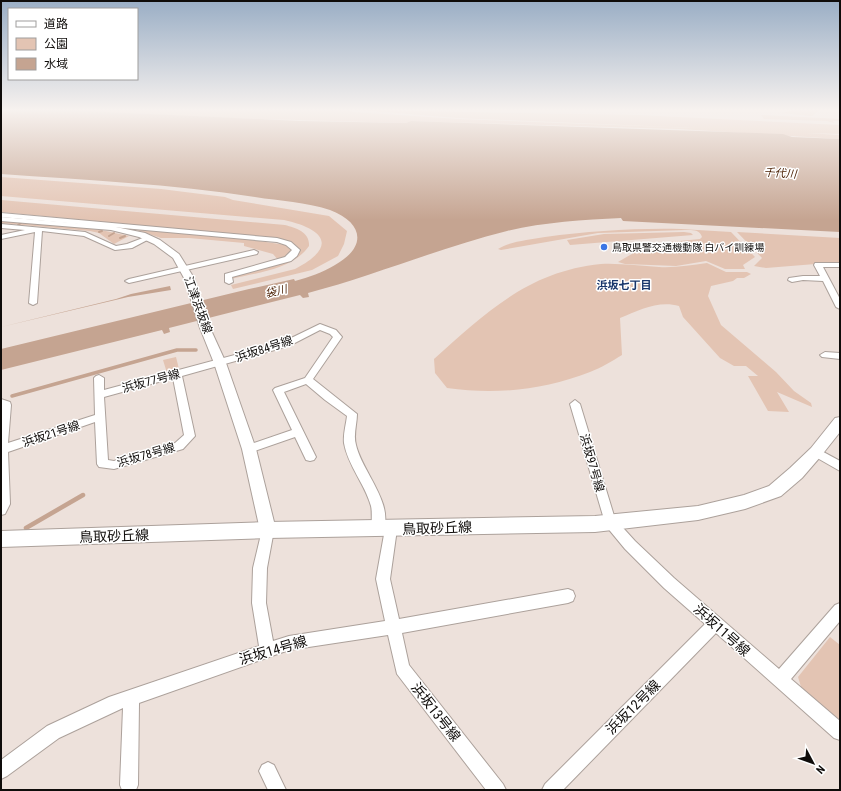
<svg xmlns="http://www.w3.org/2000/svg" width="841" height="791" font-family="'Roboto Condensed','Noto Sans JP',sans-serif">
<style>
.green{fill:#e3c4b3}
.water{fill:#c5a491}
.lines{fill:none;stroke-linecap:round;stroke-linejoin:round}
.stream-far2{stroke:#c5a491;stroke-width:2}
.stream-far1{stroke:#c5a491;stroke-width:3.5}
.stream{stroke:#c5a491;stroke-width:4.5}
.minor-casing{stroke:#aca19b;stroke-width:2}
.tertiary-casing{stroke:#aca19b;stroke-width:2}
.secondary-casing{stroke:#aca19b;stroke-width:2}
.minor{fill:#fff;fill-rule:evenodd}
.tertiary{fill:#fff;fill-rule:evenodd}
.secondary{fill:#fff;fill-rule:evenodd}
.poi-dot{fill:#3b76e5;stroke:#fff;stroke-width:1.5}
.labels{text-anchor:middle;stroke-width:3;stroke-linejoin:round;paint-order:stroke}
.far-poi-label{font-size:10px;fill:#0f0c0a;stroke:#fff;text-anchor:start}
.far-water-label{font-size:11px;font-style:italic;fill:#491e00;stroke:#fff}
.far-neighbourhood-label{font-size:11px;font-weight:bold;fill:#19366b;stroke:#fff}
.street-label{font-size:12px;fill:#0f0c0a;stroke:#fff}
.near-street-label{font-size:14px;fill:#0f0c0a;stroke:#fff}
</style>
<rect width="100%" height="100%" fill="#ede1db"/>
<path class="green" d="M48 109 349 110 353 112 458 119 694 128 458 118 361 110 637 115 840 125V134L806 133 840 135V139L679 129 412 121 406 123 224 118Z
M799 109H821L812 116 781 113Z
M761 115 840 119V121H833L834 123 827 121 764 119Z
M1 177 161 189 225 197 233 200 329 216 347 231 344 244 338 256 312 270 233 289 231 285 295 269C339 246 324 229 284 220L1 196Z
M1 200 285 225C296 228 310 232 309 246 292 270 258 272 231 279V277L290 260 298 254 299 249C292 239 282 240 271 238L1 212Z
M1 220 101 230 129 236 114 244 99 233 90 231 1 223Z
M134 229 238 238 286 245 292 250V254L279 261 273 254 244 246V243L189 238H161Z
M681 229 731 232 755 257 743 265 745 269H725L706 261 676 266 625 264 618 262 649 244 700 239 702 237C700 229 691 230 685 230L598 233 501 250 498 249C511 241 529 240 545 237 590 231 635 228 681 229Z
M684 232 691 233 693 235 570 245 567 240 604 234Z
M737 232 840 238V262L766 268 754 266 762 258Z
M707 263 726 272H747L751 274 744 278H737L733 281 711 286 708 296 721 325 776 372 794 391 811 403 812 407 777 392 789 412 768 411 748 376H758L746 366H734L720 358 683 317 679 306C659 300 639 310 620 318L622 355C612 361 601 368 590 372 543 390 496 395 447 388L435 373 434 359C485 313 529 271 601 264 619 263 640 266 659 267 675 268 691 265 707 263Z
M176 357 179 369 167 373 163 360Z
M830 637 840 645V723L802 690 798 677Z"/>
<path class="water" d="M1 109H46L299 121 406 123 411 121 783 134 792 137 840 139V232L623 221 621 218C583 220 544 222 507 231 439 248 373 276 308 293L309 297 303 298 300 295 169 328 170 332 164 334 162 330 1 370V349L249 289 294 279 295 281C309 277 322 273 335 265 367 247 364 223 330 210 306 202 280 201 255 197 171 184 86 180 1 174Z
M170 286 171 290 128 297 1 327 116 299 131 294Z"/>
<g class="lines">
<path class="stream-far2" d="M18 225 21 223
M99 232 102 231
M109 236 114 233
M120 238 125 236"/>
<path class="stream-far1" d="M12 396 177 350H196"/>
<path class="stream" d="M26 528 83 495"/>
<g class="minor-casing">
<path id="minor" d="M1 213 277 238 291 242 300 250 297 256 291 261 232 277 233 282 229 284 225 282V274L285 257 292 250 286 245 277 242 1 217Z
M1 224 85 232 116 246 127 244 148 236 151 238 132 248 115 250 84 236 42 231 37 303 33 305 29 303 35 232 1 239V235L25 230 1 228Z
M254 250 258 252 257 254 129 283 125 281 129 279Z
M815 263H840V267H823L840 299V309L836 307 823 281 803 280 792 282 788 280 789 278 803 276H820L814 265Z
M320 324 336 330 342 337 313 379 357 414C357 424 353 435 356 445 362 472 396 505 382 533L378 534 374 533C370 525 373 514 371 506 365 484 348 466 344 443 343 434 346 425 347 416L325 400 306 384 284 392 316 457 314 460 310 461 306 460 295 437 249 453 245 452 243 449 245 446 292 430 273 390 275 388 305 378 333 337 330 334 320 330 289 346 182 376 195 436 183 449 114 469 99 467 97 464 95 422 8 452 10 504 5 514 1 515V399L10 402 11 405 8 443 95 415 94 378 96 376 99 375 104 378V390L283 342ZM173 378 184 435 175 443 114 461 108 460 104 397Z
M825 352 840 353V359L822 357 820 355Z
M575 400 580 404 615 519 635 541 674 578 779 669 835 605 840 603V621L791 679 840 721V740L834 738 716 633 563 790H542L545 784 705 624 664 588 625 549 606 526 570 404Z
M816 448 840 461V471L812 455 810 452 812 449Z
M268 524 272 526 274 530 267 568 266 603 273 641 289 636 385 621 376 579 385 529 387 525 391 524 395 525 397 529 390 579 399 619 568 589 573 591 575 596 573 601 568 603 402 633 409 665 503 784 506 790H486L397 674 388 635 289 650 139 703 138 785 136 790H122L120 785 123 708 59 738 7 776 1 779V760L47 726 109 697 259 646 252 603 253 568 262 530 264 526Z
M268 762 274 765 286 790H268L259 771 262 765Z"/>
</g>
<g class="tertiary-casing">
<path id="tertiary" d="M1 217 111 226 145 233 160 240 179 254 194 278 210 328 226 363 256 449 276 530 273 535 268 537 263 535 260 530 242 449 214 363 200 328 184 278 173 258 154 244 139 237 111 230 1 221Z"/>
</g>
<g class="secondary-casing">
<path id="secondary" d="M840 417V432L821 456 802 478 781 496 745 509 698 520 595 532 268 538 1 547V531L268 522 595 516 698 506 744 495 769 486 790 468 811 448 835 418Z"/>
</g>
<use href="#minor" class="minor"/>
<use href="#tertiary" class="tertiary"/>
<use href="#secondary" class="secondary"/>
</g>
<linearGradient id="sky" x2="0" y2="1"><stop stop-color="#9aaec5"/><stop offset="0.5" stop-color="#f7f2ef"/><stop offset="1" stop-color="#f7f2ef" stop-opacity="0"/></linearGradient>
<rect width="841" height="220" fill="url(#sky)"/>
<circle class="poi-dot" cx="604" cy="247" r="4"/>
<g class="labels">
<g class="far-poi-label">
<text x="612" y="251">鳥取県警交通機動隊 白バイ訓練場</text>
</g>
<g class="far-water-label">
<text transform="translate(780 173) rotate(4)" y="4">千代川</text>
<text transform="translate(276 291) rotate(-14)" y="4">袋川</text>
</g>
<g class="far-neighbourhood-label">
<text x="624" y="289">浜坂七丁目</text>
</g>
<g class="street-label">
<text transform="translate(198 305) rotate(70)" y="4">江津浜坂線</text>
<text transform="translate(264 349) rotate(-18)" y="4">浜坂84号線</text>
<text transform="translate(151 381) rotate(-15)" y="4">浜坂77号線</text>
<text transform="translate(51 434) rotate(-18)" y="4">浜坂21号線</text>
<text transform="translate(146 455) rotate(-16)" y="4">浜坂78号線</text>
<text transform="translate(592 463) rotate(74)" y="4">浜坂97号線</text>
</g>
<g class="near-street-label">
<text transform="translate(437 528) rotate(-2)" y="5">鳥取砂丘線</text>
<text transform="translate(114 536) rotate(-2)" y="5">鳥取砂丘線</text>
<text transform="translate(722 630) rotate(42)" y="5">浜坂11号線</text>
<text transform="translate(273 650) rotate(-16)" y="5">浜坂14号線</text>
<text transform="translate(633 707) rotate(-45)" y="5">浜坂12号線</text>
<text transform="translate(436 712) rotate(52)" y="5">浜坂13号線</text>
</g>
</g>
<rect width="841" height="791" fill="none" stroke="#0f0c0a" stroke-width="4"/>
<rect x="8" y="8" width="130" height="72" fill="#ffffff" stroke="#9f9e9d"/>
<rect x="16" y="21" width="20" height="6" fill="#ffffff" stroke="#9f9e9d"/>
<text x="44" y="28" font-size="12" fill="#0f0c0a">道路</text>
<rect x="16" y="38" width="20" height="12" fill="#e3c4b3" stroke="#9f9e9d"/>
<text x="44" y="48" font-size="12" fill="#0f0c0a">公園</text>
<rect x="16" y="58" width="20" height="12" fill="#c5a491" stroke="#9f9e9d"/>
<text x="44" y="68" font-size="12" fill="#0f0c0a">水域</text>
<g transform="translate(813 763) rotate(131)" stroke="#ffffff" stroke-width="3" paint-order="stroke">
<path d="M0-3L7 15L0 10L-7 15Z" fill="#0f0c0a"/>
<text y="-6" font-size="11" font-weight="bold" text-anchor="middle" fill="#0f0c0a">N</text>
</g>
</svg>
